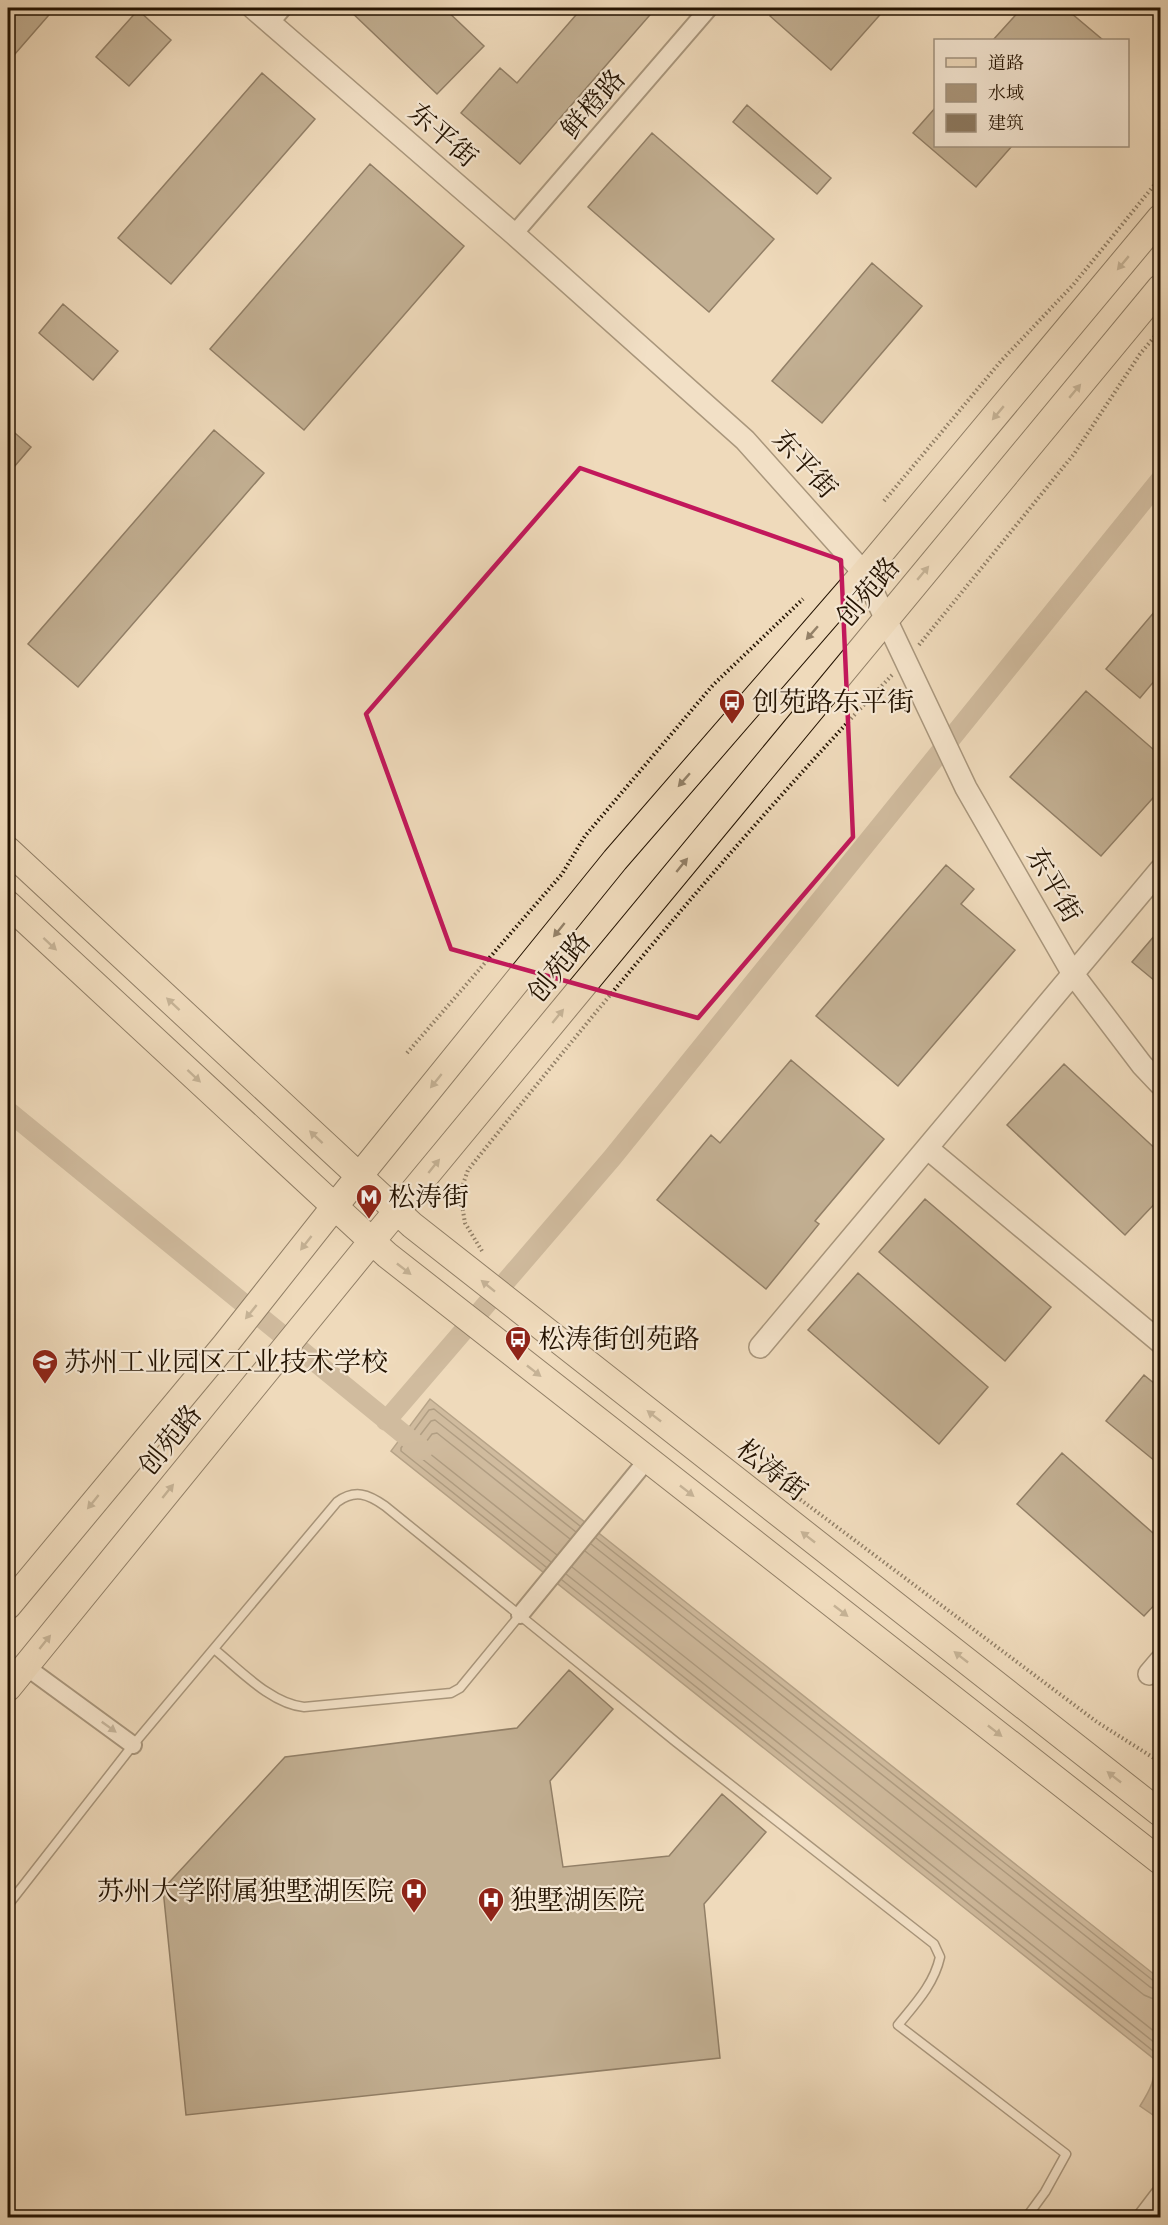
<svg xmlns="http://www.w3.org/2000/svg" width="1168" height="2225" font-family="'EB Garamond','Noto Serif SC',serif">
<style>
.water{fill:#aa967b;stroke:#74614a;stroke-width:1.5}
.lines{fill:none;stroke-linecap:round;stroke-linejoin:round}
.shore{stroke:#66543e;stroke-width:1.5}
.canal{stroke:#aa967b;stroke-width:20}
.building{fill:#8d7a61;stroke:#231200;stroke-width:1.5}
.service-casing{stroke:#56442f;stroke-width:11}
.minor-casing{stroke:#56442f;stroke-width:20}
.tertiary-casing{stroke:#56442f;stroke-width:24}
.primary-casing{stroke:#231200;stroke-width:28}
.path{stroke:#231200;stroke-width:4;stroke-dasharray:1.5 3;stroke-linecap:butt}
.service{stroke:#f5e7d3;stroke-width:8}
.minor{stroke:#f5e7d3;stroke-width:16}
.tertiary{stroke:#f5e7d3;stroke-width:21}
.primary{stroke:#efdabb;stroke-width:26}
.oneway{fill:#938067}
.oneway2{fill:#968774}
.marked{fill:none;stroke:#c2185b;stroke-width:4.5;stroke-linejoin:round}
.labels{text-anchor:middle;stroke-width:4.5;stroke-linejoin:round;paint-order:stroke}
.street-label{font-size:27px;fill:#231200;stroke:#f5e7d3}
.poi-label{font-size:27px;fill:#231200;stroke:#f5e7d3;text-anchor:start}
</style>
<rect width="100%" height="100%" fill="#efdabb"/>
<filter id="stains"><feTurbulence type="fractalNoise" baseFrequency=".00333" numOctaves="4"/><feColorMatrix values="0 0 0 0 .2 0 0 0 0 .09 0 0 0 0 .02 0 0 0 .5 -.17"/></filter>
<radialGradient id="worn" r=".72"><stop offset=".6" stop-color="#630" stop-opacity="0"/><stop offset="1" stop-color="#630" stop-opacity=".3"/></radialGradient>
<path class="water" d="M430 1399 1160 1979V2112L1156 2117 1140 2106C1150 2090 1157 2078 1154 2059L391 1451Z"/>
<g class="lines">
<path class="shore" d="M596 1538 1099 1938 1155 1982 1160 1983
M591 1544 1150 1987 1160 1991
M585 1551 1144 1995 1151 1998 1160 2000
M557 1555 424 1449 423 1446 432 1434 437 1433 570 1539
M551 1562 411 1450V1447L431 1421 435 1420 576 1532
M546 1567 401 1451V1448L429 1410 434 1409 580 1526
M572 1567 1160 2036
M566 1574 1160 2047
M562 1580 1157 2054 1160 2064"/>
<path class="canal" d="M8 1111 423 1450
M386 1421 612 1158 1160 480"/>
</g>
<path class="building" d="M8 8H55L8 62Z
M347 8H444L484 46 437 94Z
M582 8H656L520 164 461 113 500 68 517 83Z
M777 8H886L831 70 770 16Z
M1022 8H1065L1103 40H993Z
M138 10 171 40 129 86 96 57Z
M262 73 315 119 171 284 118 238Z
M747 105 831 178 817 194 733 122Z
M936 107V146H1012L976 187 913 133Z
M652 133 774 239 709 312 588 207Z
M370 164 464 246 304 430 210 349Z
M872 263 922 306 822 423 772 381Z
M63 304 118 351 93 380 39 333Z
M8 427 31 447 8 474Z
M214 430 264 473 78 687 28 644Z
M1161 604V673L1140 698 1106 669Z
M1086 691 1161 756V789L1101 856 1010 777Z
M946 865 974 889 961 904 1015 950 898 1086 816 1016Z
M1161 928V986L1132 962Z
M791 1060 884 1139 815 1221 819 1224 766 1289 657 1200 711 1135 720 1143Z
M1064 1064 1161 1154V1197L1125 1235 1007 1125Z
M925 1199 1051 1307 1005 1361 879 1252Z
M858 1273 988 1387 939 1444 808 1330Z
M1144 1375 1161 1389V1466L1106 1421Z
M1062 1453 1161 1540V1598L1144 1616 1017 1504Z
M569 1670 613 1709 550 1781 563 1867 669 1856 722 1794 766 1832 704 1904 720 2058 186 2115 163 1889 285 1757 517 1728Z"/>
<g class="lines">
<g class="service-casing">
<path id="service" d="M214 1649C239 1669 271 1704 304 1707L451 1693 460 1688 520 1615
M8 1905 133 1745 337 1502C355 1489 368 1494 385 1506L676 1742 934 1944 940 1957C934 1984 916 2003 898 2025L1066 2154 1045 2192 1026 2218"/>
</g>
<g class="minor-casing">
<path id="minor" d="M270 23 283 8
M514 234 709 8
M520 1615 647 1460
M25 1666 133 1745"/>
</g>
<g class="tertiary-casing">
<path id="tertiary" d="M253 8 514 234 745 440 864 573 966 788 1073 974 1142 1065 1160 1084
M927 1148 1160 1342
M760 1347 1160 870
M1149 1674 1160 1661
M1144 2218 1160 2197"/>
</g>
<g class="primary-casing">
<path id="primary" d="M8 850 412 1225 1160 1813
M8 904 387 1255 1160 1861
M8 1606 225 1345 335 1206 615 860 864 573 1160 218
M8 1688 372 1241 1160 288"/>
</g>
<path class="path" d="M884 501 1001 361 1073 285 1160 178
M919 645 1074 454 1140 354 1160 330
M407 1053 562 874 585 836 713 685 803 599
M482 1251 465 1223 460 1193 468 1170C604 1000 742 833 892 675
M793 1494 1097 1722 1160 1762"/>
<use href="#service" class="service"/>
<use href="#minor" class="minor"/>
<use href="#tertiary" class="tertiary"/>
<use href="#primary" class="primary"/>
</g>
<defs><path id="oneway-solid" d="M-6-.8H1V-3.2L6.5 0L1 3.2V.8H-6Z" transform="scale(1.5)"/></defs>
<g class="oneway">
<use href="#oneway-solid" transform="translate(1123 263) rotate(130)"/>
<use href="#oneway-solid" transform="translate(1075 391) rotate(-50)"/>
<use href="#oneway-solid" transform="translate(998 413) rotate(130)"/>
<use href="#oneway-solid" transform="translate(923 573) rotate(-50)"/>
<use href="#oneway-solid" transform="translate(812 633) rotate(131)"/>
<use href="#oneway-solid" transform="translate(684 780) rotate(131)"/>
<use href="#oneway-solid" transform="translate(682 865) rotate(-51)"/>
<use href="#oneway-solid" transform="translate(559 930) rotate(129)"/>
<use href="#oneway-solid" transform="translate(50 944) rotate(43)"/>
<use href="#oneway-solid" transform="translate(173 1004) rotate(-137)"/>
<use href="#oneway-solid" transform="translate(558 1016) rotate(-51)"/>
<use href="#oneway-solid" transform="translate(194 1076) rotate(43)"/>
<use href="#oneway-solid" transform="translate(436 1081) rotate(129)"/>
<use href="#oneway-solid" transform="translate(316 1137) rotate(-137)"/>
<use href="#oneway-solid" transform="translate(434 1166) rotate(-51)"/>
<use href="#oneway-solid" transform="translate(306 1243) rotate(128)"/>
<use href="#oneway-solid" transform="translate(404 1269) rotate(38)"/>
<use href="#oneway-solid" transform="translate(488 1286) rotate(-141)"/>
<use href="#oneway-solid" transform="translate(251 1312) rotate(129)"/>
<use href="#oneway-solid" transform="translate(534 1371) rotate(38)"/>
<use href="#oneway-solid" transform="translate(654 1416) rotate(-142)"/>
<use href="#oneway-solid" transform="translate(168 1491) rotate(-51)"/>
<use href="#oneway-solid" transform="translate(687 1491) rotate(38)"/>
<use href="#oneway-solid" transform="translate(93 1502) rotate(129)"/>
<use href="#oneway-solid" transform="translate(808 1537) rotate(-142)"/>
<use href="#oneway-solid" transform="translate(841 1611) rotate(38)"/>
<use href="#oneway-solid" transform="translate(45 1642) rotate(-51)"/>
<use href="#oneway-solid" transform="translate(961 1657) rotate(-142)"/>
<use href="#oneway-solid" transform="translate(995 1731) rotate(38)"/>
<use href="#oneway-solid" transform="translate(1114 1777) rotate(-142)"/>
</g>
<use class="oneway2" href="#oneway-solid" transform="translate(109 1727) rotate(36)"/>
<path d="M0 0H1168V2225H0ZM580 468 841 560 853 837 698 1018 451 949 366 714Z" fill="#efdabb" fill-opacity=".55" fill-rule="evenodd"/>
<path class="marked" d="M580 468 841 560 853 837 698 1018 451 949 366 714Z"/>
<defs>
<g id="bus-pin" transform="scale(1.35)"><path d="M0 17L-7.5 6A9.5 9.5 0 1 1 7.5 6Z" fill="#8f2418" stroke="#f5e7d3"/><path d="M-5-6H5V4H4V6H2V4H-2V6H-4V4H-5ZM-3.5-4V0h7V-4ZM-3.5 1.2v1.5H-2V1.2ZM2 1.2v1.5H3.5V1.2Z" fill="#fff"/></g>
<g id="metro-pin" transform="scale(1.35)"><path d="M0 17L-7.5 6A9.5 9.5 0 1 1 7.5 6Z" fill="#8f2418" stroke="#f5e7d3"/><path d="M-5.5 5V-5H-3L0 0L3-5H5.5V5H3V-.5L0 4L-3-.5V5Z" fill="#fff"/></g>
<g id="school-pin" transform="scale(1.35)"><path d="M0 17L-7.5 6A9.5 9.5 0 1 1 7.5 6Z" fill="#8f2418" stroke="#f5e7d3"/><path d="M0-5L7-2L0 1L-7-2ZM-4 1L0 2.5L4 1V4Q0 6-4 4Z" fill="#fff"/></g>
<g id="hospital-pin" transform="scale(1.35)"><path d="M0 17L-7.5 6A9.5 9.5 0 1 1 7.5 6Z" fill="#8f2418" stroke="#f5e7d3"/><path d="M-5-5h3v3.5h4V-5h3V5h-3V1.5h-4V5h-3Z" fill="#fff"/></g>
</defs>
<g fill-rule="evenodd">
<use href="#bus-pin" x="732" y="702"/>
<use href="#metro-pin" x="369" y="1197"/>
<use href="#bus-pin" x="518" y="1339"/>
<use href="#school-pin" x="45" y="1362"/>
<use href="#hospital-pin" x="414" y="1891"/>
<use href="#hospital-pin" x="491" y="1900"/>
</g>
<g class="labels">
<g class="street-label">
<text transform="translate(593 104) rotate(-49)" y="9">鲜橙路</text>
<text transform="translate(443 135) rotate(41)" y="9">东平街</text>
<text transform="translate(805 464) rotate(48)" y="9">东平街</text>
<text transform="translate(868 592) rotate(-50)" y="9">创苑路</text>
<text transform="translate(1054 885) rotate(60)" y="9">东平街</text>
<text transform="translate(559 967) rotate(-51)" y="9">创苑路</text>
<text transform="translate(170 1440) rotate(-51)" y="9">创苑路</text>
<text transform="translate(772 1470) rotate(38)" y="9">松涛街</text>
</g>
<g class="poi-label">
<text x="752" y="711">创苑路东平街</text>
<text x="388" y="1206">松涛街</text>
<text x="538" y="1348">松涛街创苑路</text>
<text x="64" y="1371">苏州工业园区工业技术学校</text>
<text x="394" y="1900" text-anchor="end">苏州大学附属独墅湖医院</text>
<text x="510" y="1909">独墅湖医院</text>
</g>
</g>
<rect width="1168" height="2225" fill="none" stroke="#efdabb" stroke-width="30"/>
<rect x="9" y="9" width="1150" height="2207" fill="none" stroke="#231200" stroke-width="3"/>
<rect x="15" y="15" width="1138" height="2195" fill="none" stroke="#231200" stroke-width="1.5"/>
<rect x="934" y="39" width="195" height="108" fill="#f5e7d3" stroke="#a1927f" stroke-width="1.5"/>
<rect x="946" y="58" width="30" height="9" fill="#efdabb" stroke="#a1927f" stroke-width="1.5"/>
<text x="988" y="69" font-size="18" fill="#231200">道路</text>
<rect x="946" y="84" width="30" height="18" fill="#aa967b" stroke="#a1927f" stroke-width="1.5"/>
<text x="988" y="99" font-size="18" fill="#231200">水域</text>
<rect x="946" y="114" width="30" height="18" fill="#8d7a61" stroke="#a1927f" stroke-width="1.5"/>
<text x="988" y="129" font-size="18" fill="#231200">建筑</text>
<rect width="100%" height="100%" filter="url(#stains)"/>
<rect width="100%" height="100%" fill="url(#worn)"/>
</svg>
